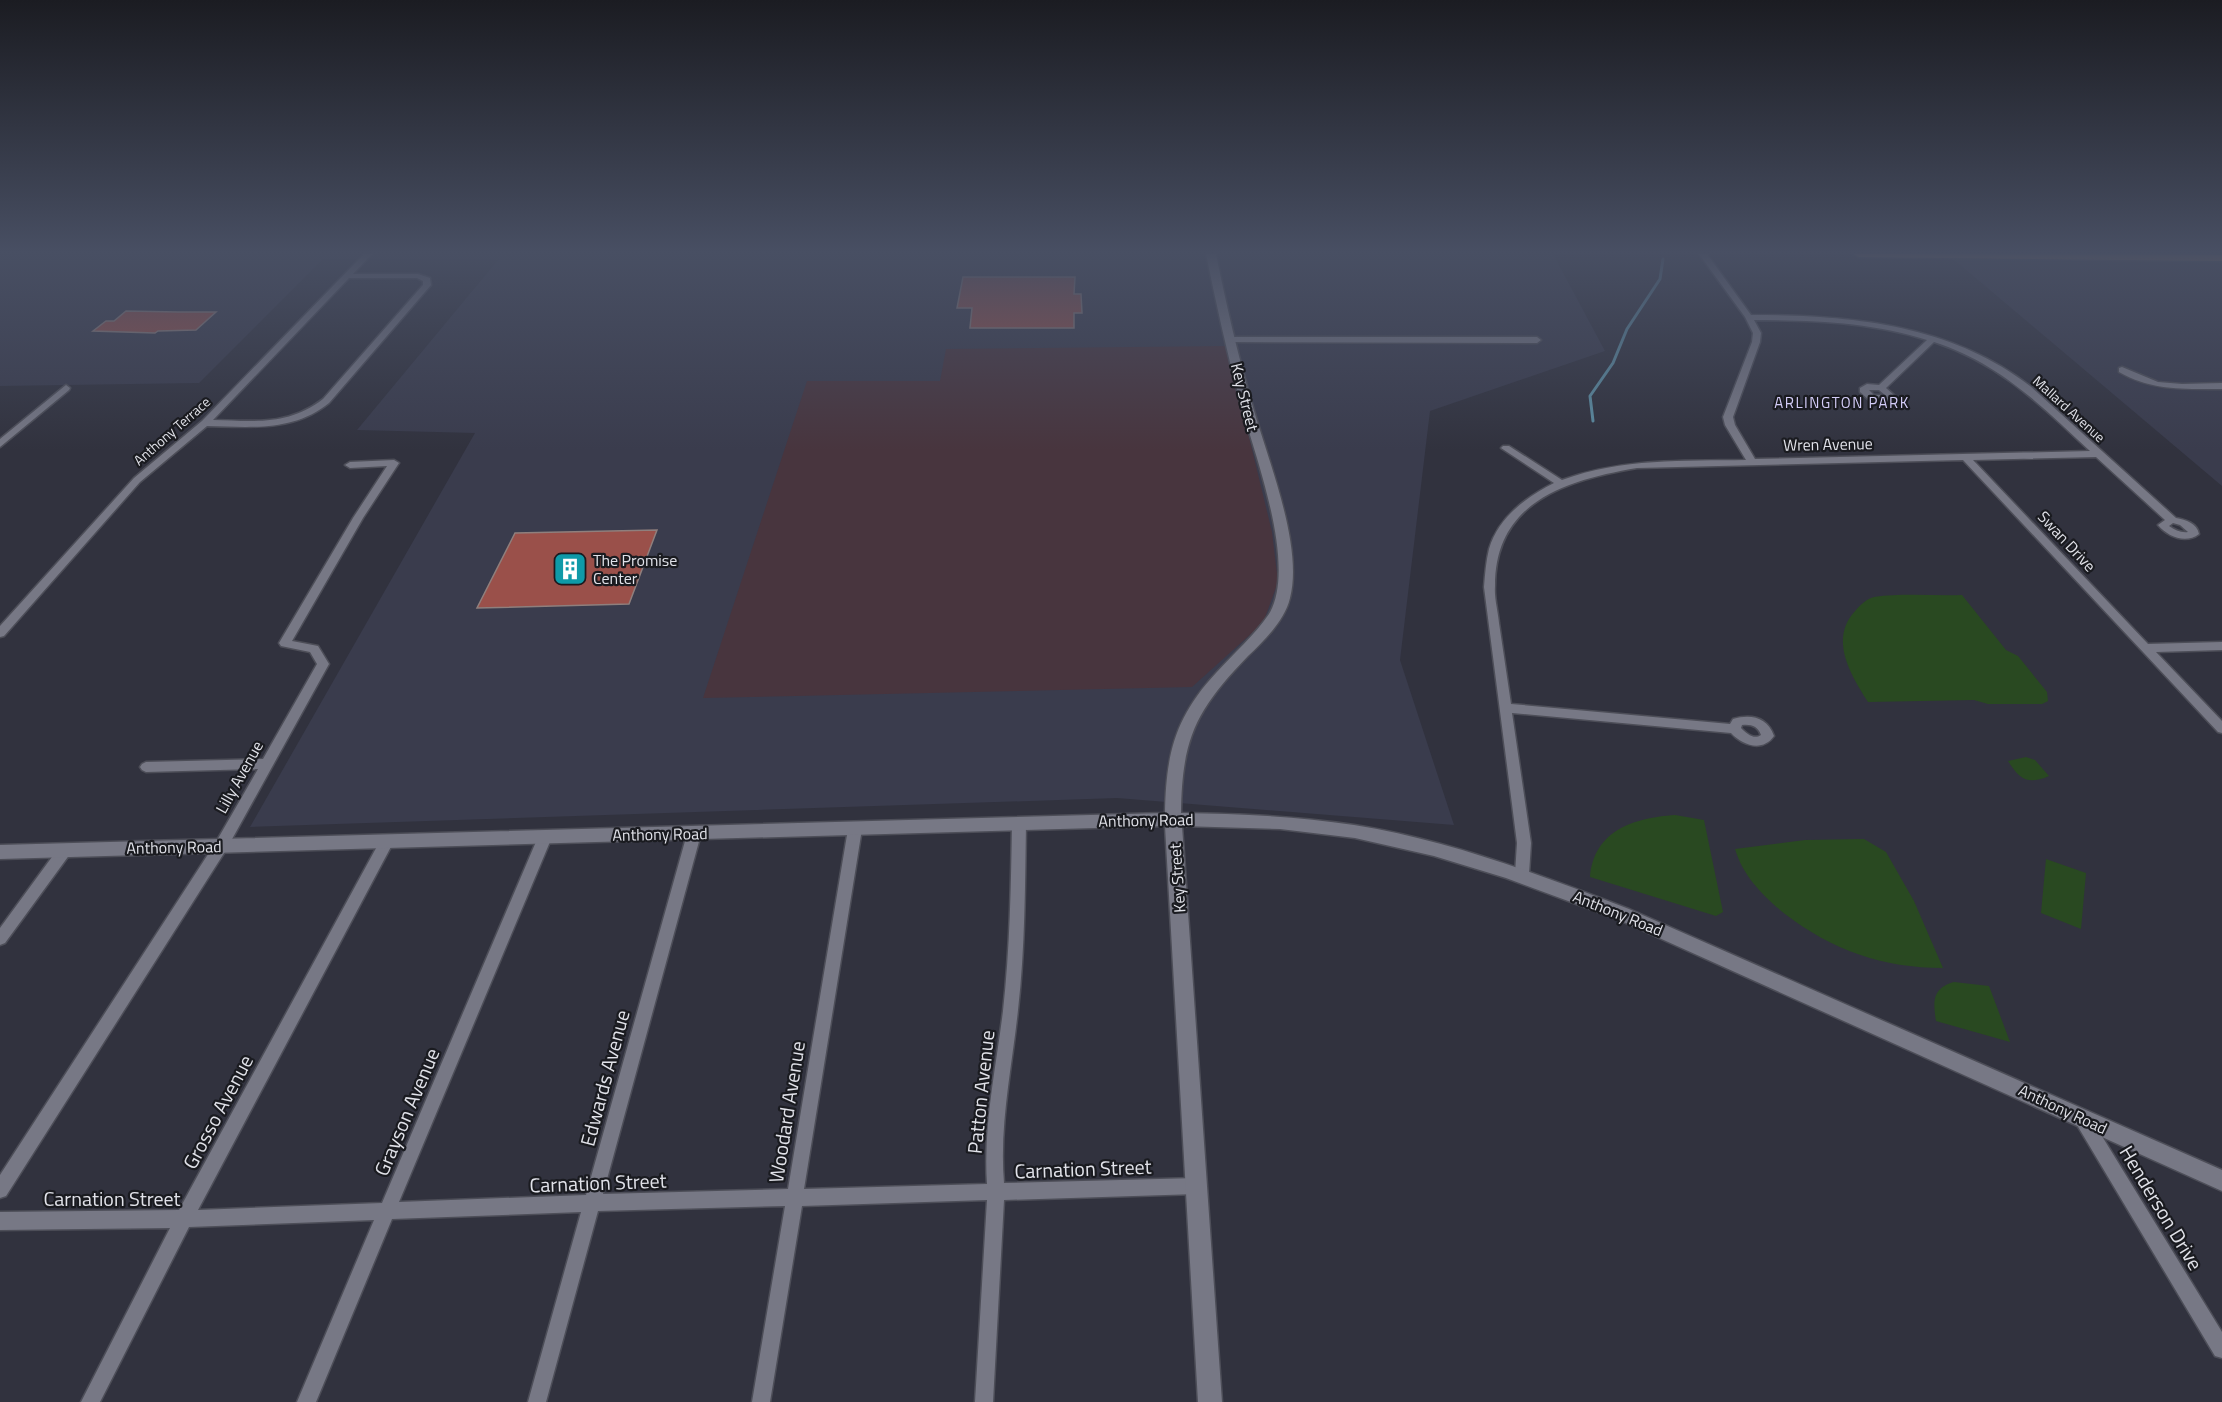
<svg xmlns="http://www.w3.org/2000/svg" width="2222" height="1402" font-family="'Titillium Web',sans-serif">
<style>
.built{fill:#3a3c4d}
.industrial{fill:#48353e}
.green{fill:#294921}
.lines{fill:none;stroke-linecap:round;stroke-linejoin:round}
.stream{stroke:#5c8da2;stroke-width:3}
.building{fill:#9a504a;stroke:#8f7f7d;stroke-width:1.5}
.minor-casing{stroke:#4d4e58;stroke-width:3}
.tertiary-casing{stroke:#4d4e58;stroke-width:3}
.primary-casing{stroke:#4d4e58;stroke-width:3}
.minor{fill:#777885;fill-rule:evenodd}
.tertiary{fill:#777885;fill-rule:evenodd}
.primary{fill:#b48961;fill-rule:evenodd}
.labels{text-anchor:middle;stroke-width:4.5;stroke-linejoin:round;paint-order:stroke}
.far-street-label{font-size:14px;fill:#e1e2e9;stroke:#1a1b20}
.far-neighbourhood-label{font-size:15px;letter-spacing:1.5px;fill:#d4cdf8;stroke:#1a1b20}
.street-label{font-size:16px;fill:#e1e2e9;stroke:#1a1b20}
.poi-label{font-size:16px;fill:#e1e2e9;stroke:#1a1b20;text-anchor:start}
.near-street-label{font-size:20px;fill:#e1e2e9;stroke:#1a1b20}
</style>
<rect width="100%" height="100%" fill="#31323e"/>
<path class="built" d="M0 254H1553L1605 351 1430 411 1400 660 1454 825 1117 798 250 827 475 433 357 430 498 260 323 259 199 383 0 386Z
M1947 254H2222V486L1965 269Z"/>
<path class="industrial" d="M1227 346 1272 532 1278 582 1263 623 1192 687 703 698 807 381H940L946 349Z"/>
<path class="green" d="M1962 595 2006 650 2018 656 2047 692 2048 701 2042 704H1988L1974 700 1868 702C1851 675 1828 639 1856 610 1860 605 1868 598 1874 597 1902 593 1934 596 1962 595Z
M2026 757 2035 760 2049 776C2028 785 2020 780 2008 761Z
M1675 815 1704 820 1723 912 1716 916 1590 877C1594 830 1634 818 1675 815Z
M1864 839 1886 852 1914 901 1943 968C1883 968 1832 950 1785 914 1763 896 1743 876 1735 849L1805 840Z
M2046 859 2086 873 2081 929 2041 913Z
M1954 982 1989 986 2010 1042 1936 1021C1933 1002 1932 988 1954 982Z"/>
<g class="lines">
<path class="stream" d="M1593 421 1590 396 1613 363 1627 329 1660 279 1663 259"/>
</g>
<path class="building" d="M963 277H1075L1074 294H1081L1082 313H1074V328H970L972 308H957Z
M126 311 178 312H216L196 330 158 331 155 333 93 331 106 321H114Z
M657 530 629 604 477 608 515 533Z"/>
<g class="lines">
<g class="minor-casing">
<path id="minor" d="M364 254H372L353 274H418L430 278 431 285 329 403C293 432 251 427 207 426L140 482 4 636 0 637V626L134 478 202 421ZM349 278H417L423 281V285L323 399C288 426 254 421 213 420Z
M1699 254H1707L1751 315C1849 315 1950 324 2030 386L2176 518C2186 520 2197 523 2199 534 2186 544 2168 537 2158 525L2165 520 2096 457 1973 460 2148 644 2222 642V650L2156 652 2222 721V733L2218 732 1963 460 1637 468C1567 480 1495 501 1495 586 1494 598 1498 611 1499 623 1503 650 1507 677 1511 704L1730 724 1733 719C1751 714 1767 717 1774 736 1763 752 1743 746 1731 733L1512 713 1531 843 1529 874 1527 878 1522 880 1517 878 1515 874 1517 843 1484 587C1485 574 1486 561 1489 549 1498 518 1526 497 1554 483L1501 448 1503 446H1509L1562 480C1622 458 1684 461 1746 460L1725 425 1723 417 1752 342 1753 333 1745 317ZM1754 320C1812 320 1871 322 1927 340L1879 385 1867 384 1860 388V392L1868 399 1889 401 1894 395 1886 388 1934 342C2001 364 2040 405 2090 451L1755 459 1735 425 1733 417 1760 342 1761 333ZM1869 390H1879L1885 395H1874ZM2173 523 2180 525 2188 532C2181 533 2175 530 2169 526ZM1742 725C1751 724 1758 726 1761 735 1754 740 1747 734 1741 728Z
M1232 337H1537L1541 340 1537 343 1229 342V338Z
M2122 367 2158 382 2182 384 2222 383V389C2185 389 2152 391 2119 372V368Z
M66 385 70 388 69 390 0 447V439Z
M394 460 399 463 363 518 292 641 318 646 329 664 226 850 6 1196 0 1198V1175L216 842 258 769 146 772 142 770 140 767 142 764 146 762 263 759 317 664 310 652 281 646 279 643 353 518 387 466 350 468 345 465 350 462Z
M1019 818 1024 819 1026 823C1025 885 1025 948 1018 1010 1012 1067 999 1126 1004 1183L1197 1178 1203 1180 1205 1186 1203 1192 1197 1194 1004 1200 993 1402H975L987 1200 802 1206 770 1402H752L785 1206 598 1211 546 1402H528L581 1212 392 1219 316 1402H297L374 1220 189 1227 100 1402H81L170 1228 0 1230V1212L179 1210 381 839 386 838 391 839 393 843 198 1210 382 1203 538 837 540 833 545 832 550 833 552 837 399 1202 586 1195 687 834 689 830 694 829 699 830 701 834 603 1194 788 1189 848 829 850 825 855 824 860 825 862 829 804 1189 987 1184C983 1126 996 1068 1003 1011 1010 948 1011 886 1012 823L1014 819Z
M65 845 70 846 72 850 70 854 5 943 0 945V928L60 846Z
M2083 1112 2089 1115 2222 1332V1358L2215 1356 2077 1125 2075 1120 2077 1115Z"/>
</g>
<g class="tertiary-casing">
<path id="tertiary" d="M1206 254H1216C1226 303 1237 352 1251 400 1265 453 1304 544 1290 598 1285 620 1264 641 1248 656 1196 710 1182 738 1181 813 1239 814 1297 816 1354 825 1449 840 1540 875 1629 909L2222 1170V1191L1617 919 1506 878 1434 856 1355 838 1280 829 1182 826 1222 1402H1198L1165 826 0 859V845L1165 813C1166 754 1175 717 1216 673 1234 653 1254 636 1269 614 1298 565 1254 454 1240 401 1227 353 1216 303 1206 254Z"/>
</g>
<g class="primary-casing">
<path id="primary" d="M1854 254 2222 255V261L1859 257Z"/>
</g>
<use href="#minor" class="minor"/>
<use href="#tertiary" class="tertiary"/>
<use href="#primary" class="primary"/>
</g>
<linearGradient id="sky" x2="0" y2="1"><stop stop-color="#1b1c22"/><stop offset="0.56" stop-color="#484f63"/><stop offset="1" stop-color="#484f63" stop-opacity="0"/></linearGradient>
<rect width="2222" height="450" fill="url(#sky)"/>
<defs>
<g id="building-square" transform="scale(1.725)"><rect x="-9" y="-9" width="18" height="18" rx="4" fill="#0f9aa8" stroke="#1a1b20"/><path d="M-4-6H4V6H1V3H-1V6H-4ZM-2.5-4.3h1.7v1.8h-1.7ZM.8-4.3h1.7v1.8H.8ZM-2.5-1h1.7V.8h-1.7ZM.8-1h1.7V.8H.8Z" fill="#fff"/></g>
</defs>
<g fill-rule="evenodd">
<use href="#building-square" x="570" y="569"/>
</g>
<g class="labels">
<g class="far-street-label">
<text transform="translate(2069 409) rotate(42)" y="5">Mallard Avenue</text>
<text transform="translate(172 431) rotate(-41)" y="5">Anthony Terrace</text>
</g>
<g class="far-neighbourhood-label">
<text x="1842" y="408">ARLINGTON PARK</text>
</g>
<g class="street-label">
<text transform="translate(1245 397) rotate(76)" y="6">Key Street</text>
<text transform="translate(1828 444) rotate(-1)" y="6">Wren Avenue</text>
<text transform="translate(2067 541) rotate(47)" y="6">Swan Drive</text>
<text transform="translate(239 777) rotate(-61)" y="6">Lilly Avenue</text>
<text transform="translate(1146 820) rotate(-1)" y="6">Anthony Road</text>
<text transform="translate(660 834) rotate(-1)" y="6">Anthony Road</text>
<text transform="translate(174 847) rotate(-1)" y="6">Anthony Road</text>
<text transform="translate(1177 878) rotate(-94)" y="6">Key Street</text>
<text transform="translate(1618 913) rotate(22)" y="6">Anthony Road</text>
<text transform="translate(2063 1109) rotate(25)" y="6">Anthony Road</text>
</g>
<g class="poi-label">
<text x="593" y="566">The Promise<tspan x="593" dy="18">Center</tspan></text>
</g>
<g class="near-street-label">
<text transform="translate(605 1078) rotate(-75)" y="7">Edwards Avenue</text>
<text transform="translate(981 1092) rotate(-84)" y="7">Patton Avenue</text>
<text transform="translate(218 1112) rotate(-62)" y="7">Grosso Avenue</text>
<text transform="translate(407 1112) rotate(-67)" y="7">Grayson Avenue</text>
<text transform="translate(787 1112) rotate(-81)" y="7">Woodard Avenue</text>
<text transform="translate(1083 1169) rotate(-2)" y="7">Carnation Street</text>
<text transform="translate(598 1183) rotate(-2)" y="7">Carnation Street</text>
<text x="112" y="1206">Carnation Street</text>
<text transform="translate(2161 1208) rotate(59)" y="7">Henderson Drive</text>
</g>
</g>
</svg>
